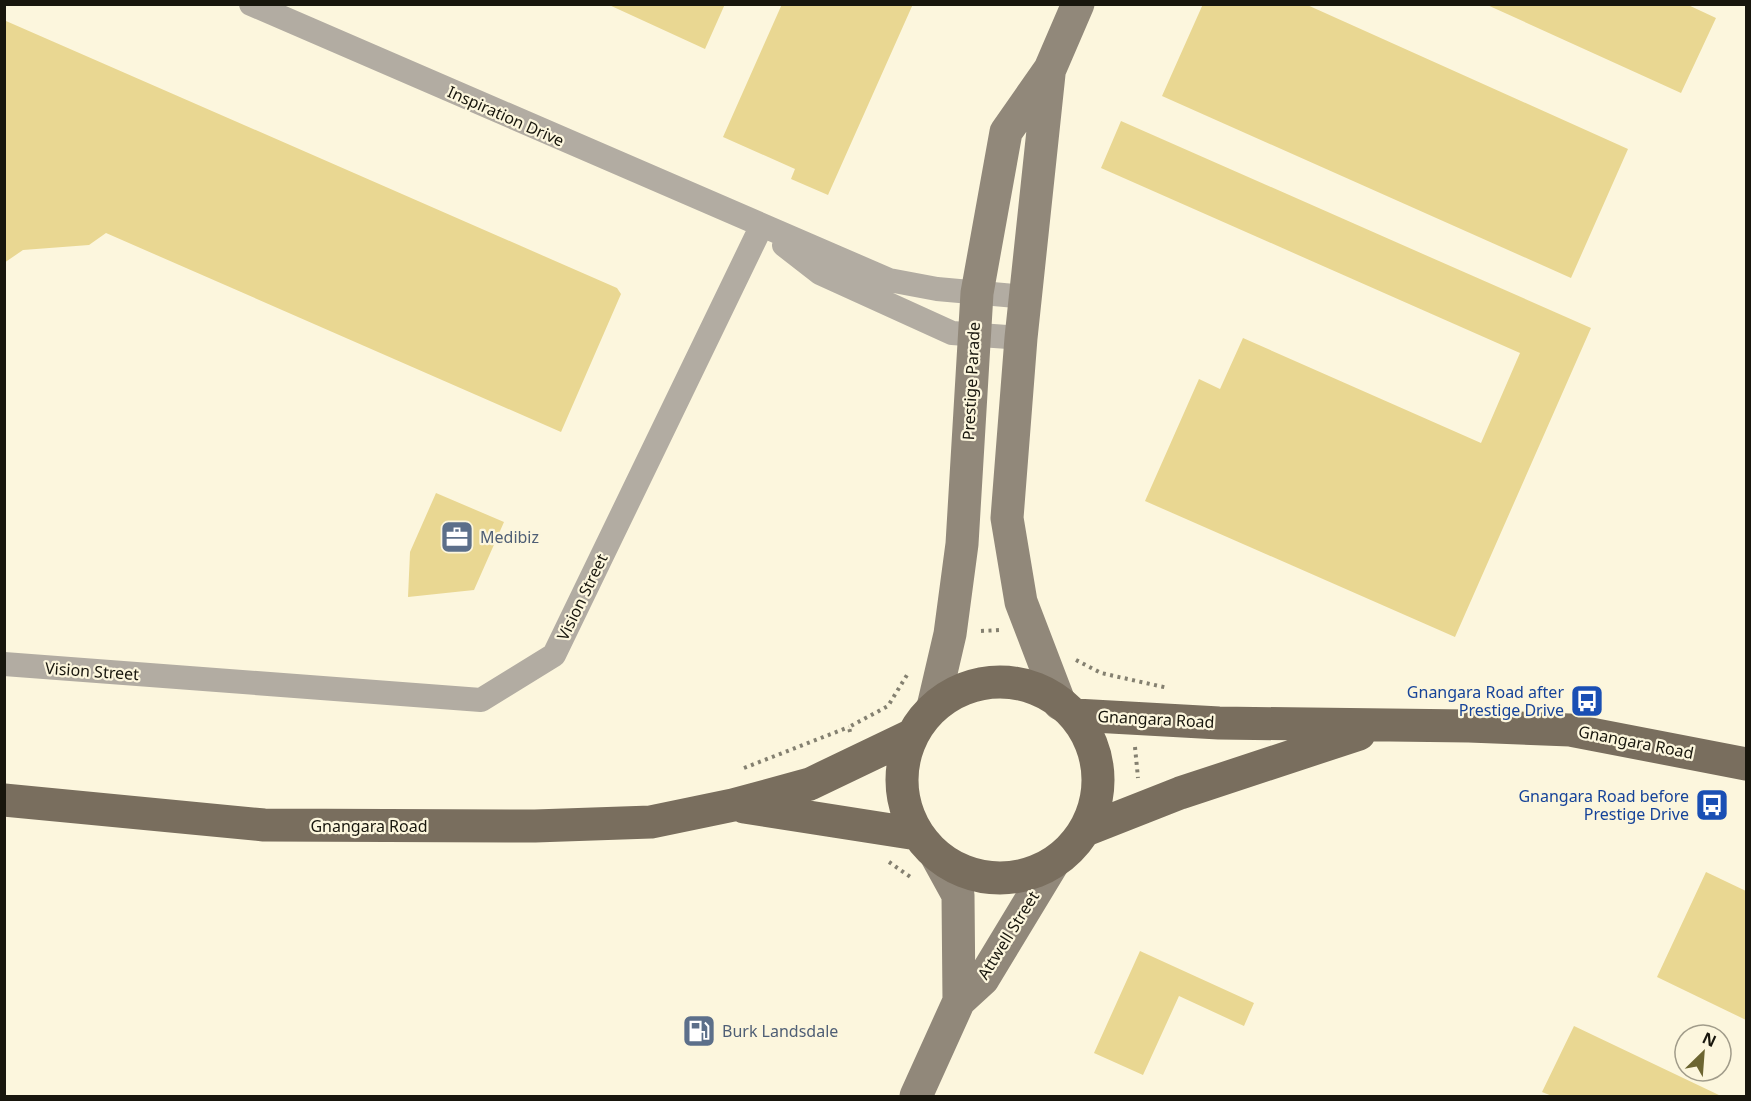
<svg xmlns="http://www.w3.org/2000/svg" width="1751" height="1101" font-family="'Noto Sans',sans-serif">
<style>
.building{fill:#e9d792}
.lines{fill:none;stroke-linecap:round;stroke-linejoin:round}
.path{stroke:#848070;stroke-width:4;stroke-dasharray:3 4.5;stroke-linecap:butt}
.street{stroke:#b2aca2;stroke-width:24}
.secondary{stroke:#91887a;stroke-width:33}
.primary{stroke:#796e5e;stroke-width:33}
.labels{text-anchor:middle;stroke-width:4.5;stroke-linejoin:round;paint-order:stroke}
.street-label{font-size:16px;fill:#18160d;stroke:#fcf6dd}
.service-label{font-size:16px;fill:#4e5e75;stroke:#fcf6dd;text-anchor:start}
.transit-label{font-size:16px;fill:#164399;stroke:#fcf6dd;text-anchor:end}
</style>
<rect width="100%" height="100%" fill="#fcf6dd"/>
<path class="building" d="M607 4H725L705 49Z
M782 4H913L828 195 791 179 795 169 723 137Z
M1203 4H1305L1628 149 1571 278 1162 96Z
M1485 4H1686L1716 18 1681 93Z
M6 21 617 288 621 294 561 432 106 233 89 245 23 250 4 263Z
M1121 121 1591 328 1455 637 1145 501 1199 379 1220 389 1243 338 1481 443 1520 353 1101 168Z
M436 493 504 522 474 590 408 597 410 552Z
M1706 872 1746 891V1020L1657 977Z
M1140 951 1254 1003 1244 1026 1179 996 1143 1075 1094 1053Z
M1574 1026 1721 1096H1552L1542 1092Z"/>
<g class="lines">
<path class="path" d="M981 631 1001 630
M1076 660 1101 673 1168 688
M850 732 849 727 888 706 907 675
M1135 747 1138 778
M744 768 849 727
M889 862 912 878"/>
<path class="street" d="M251 4 889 280 937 289 1026 297
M784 245 820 273 952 333 1021 338
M4 664 481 700 554 655 761 227"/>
<path class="secondary" d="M1049 74 1021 338 1007 518 1021 602 1060 704
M933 707 950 634 962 544 977 293 1006 132 1050 69 1078 4
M936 855 958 895 959 1001
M916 1096 959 1001 983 979 1052 865"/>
<path class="primary" d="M902 780a98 98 0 1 1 196 0a98 98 0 1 1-196 0Z
M1075 715 1219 723 1469 726 1570 730 1746 764
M4 800 264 825 535 826 651 822 733 805 810 784 912 735
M744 807 917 834
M1086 830 1180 793 1359 734"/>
</g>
<defs>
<g id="office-square" transform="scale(1.725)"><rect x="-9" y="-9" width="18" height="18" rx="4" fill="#5c6f8a" stroke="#fcf6dd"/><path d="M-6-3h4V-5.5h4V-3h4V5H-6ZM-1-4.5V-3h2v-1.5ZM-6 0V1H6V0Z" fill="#fff"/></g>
<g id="bus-square" transform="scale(1.725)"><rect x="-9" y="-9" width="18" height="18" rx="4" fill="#1a4fb4" stroke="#fcf6dd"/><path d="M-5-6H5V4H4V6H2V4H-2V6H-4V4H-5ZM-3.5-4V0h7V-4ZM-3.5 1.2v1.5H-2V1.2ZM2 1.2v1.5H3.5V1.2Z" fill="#fff"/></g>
<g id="fuel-square" transform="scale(1.725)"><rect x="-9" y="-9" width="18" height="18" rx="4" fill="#5c6f8a" stroke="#fcf6dd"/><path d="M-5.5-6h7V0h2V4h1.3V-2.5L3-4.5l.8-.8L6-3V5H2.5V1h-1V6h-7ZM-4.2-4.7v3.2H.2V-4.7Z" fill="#fff"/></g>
</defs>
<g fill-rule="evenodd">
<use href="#office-square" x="457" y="537"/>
<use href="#bus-square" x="1587" y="701"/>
<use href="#bus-square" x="1712" y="805"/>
<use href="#fuel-square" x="699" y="1031"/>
</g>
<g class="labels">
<g class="street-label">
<text transform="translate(506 116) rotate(24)" y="6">Inspiration Drive</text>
<text transform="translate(971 381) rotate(-87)" y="6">Prestige Parade</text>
<text transform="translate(582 597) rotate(-64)" y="6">Vision Street</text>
<text transform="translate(92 671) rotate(4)" y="6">Vision Street</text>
<text transform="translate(1156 719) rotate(3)" y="6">Gnangara Road</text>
<text transform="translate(1636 742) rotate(11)" y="6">Gnangara Road</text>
<text x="369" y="832">Gnangara Road</text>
<text transform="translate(1008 935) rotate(-58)" y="6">Attwell Street</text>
</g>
<g class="service-label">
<text x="480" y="543">Medibiz</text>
<text x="722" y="1037">Burk Landsdale</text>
</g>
<g class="transit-label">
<text x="1564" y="698">Gnangara Road after<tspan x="1564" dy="18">Prestige Drive</tspan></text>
<text x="1689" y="802">Gnangara Road before<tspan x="1689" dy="18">Prestige Drive</tspan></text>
</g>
</g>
<rect width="1751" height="1101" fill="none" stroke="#18160d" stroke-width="12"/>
<g transform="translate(1703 1053) rotate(25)"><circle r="28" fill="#fcf6dd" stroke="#a19c8a" stroke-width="1.5"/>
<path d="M0-4.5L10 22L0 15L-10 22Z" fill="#6c6531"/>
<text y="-9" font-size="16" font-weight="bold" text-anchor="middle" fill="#18160d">N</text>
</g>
</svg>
